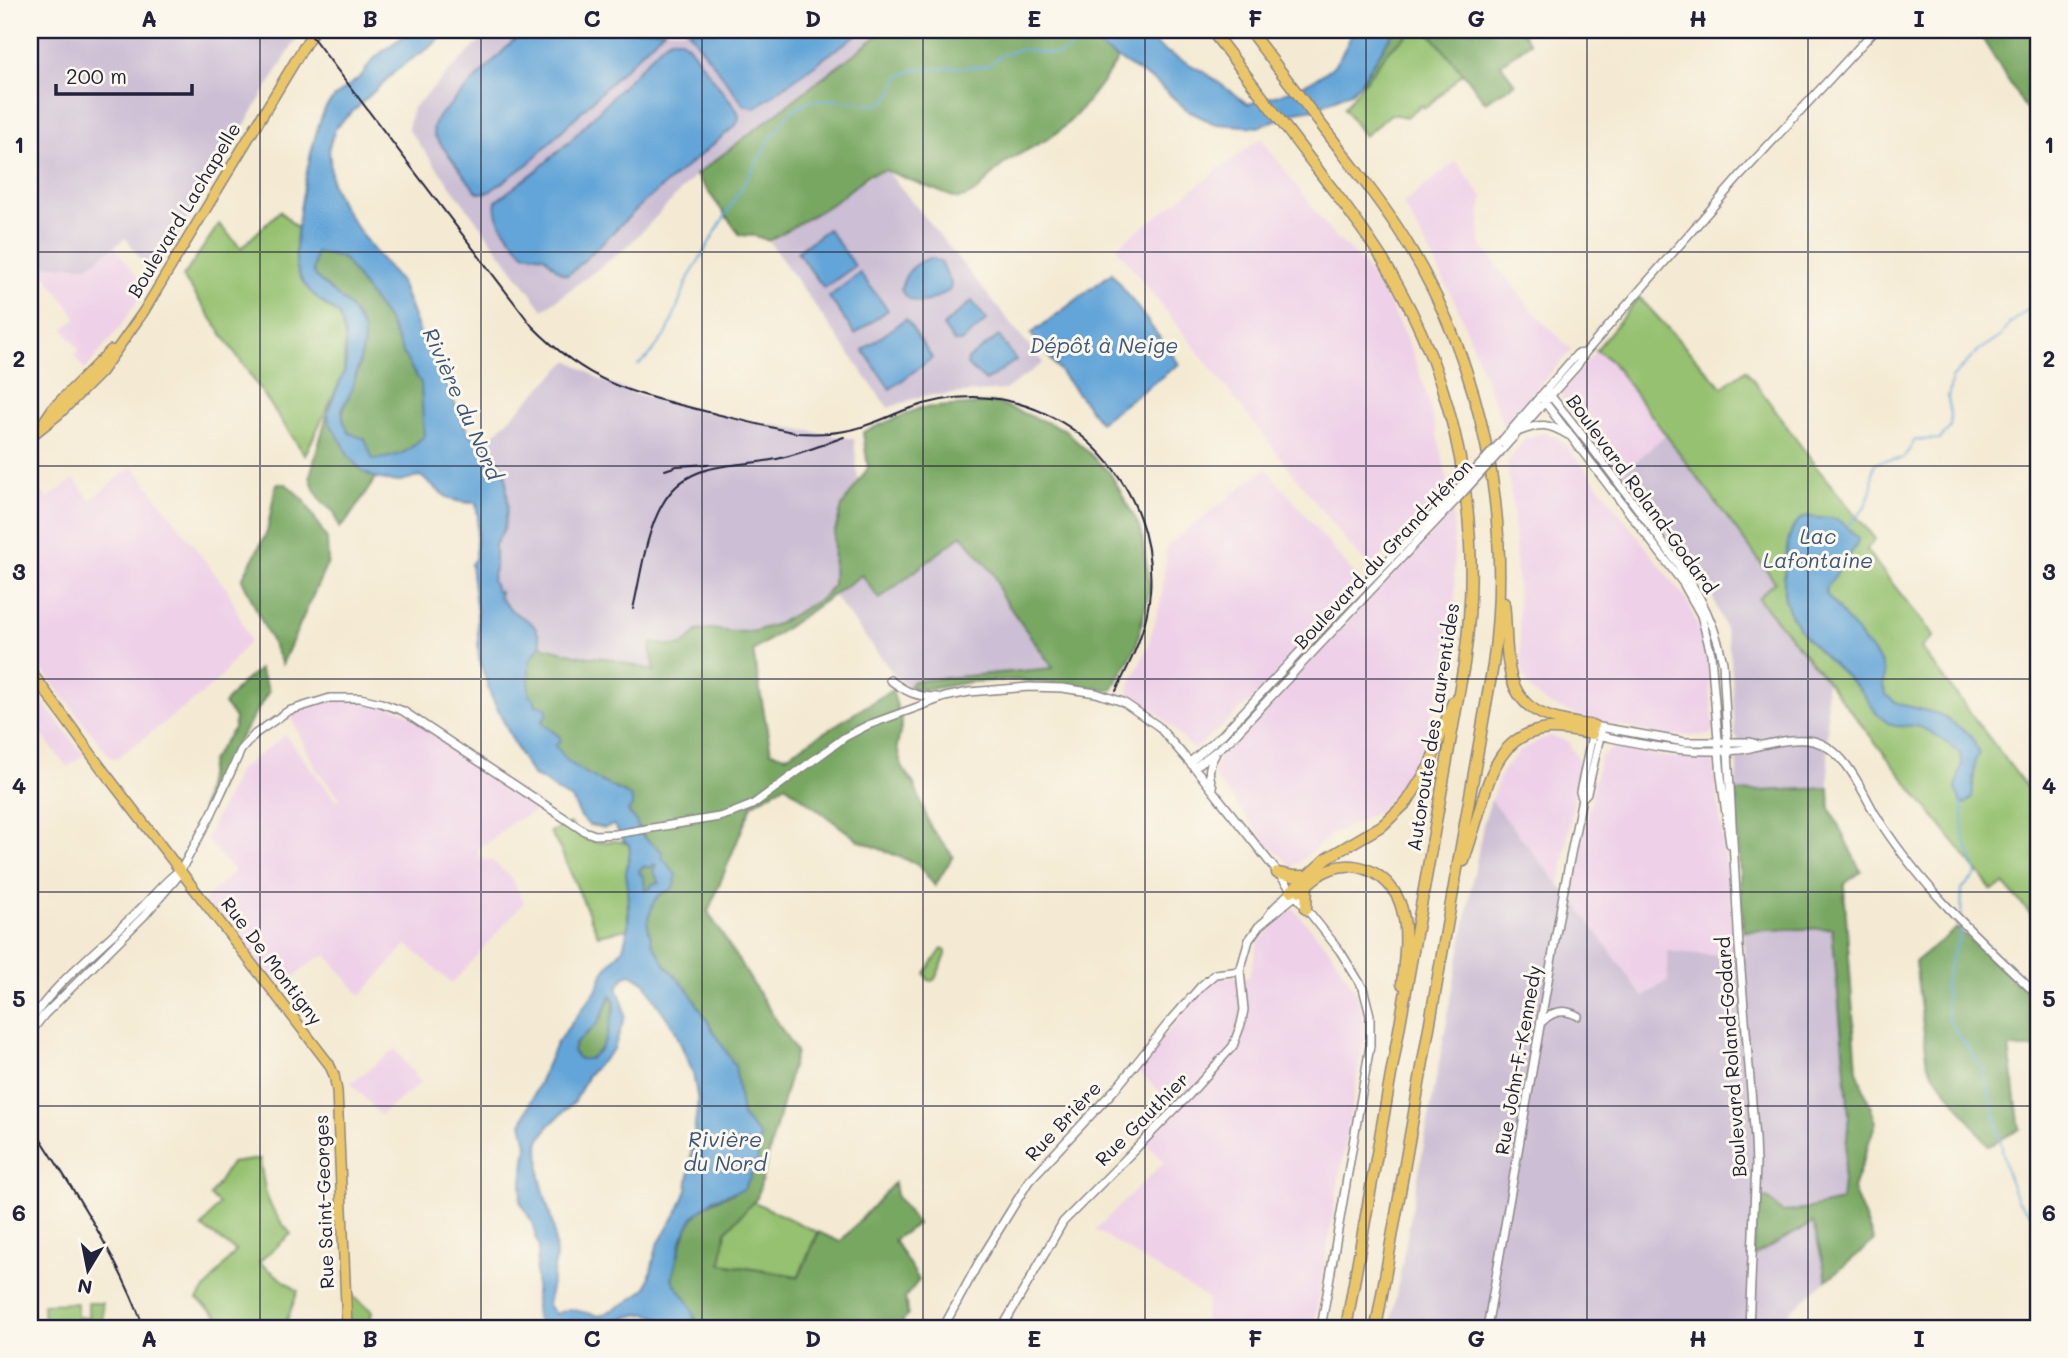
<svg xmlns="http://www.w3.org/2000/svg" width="2068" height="1358" font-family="Mali,sans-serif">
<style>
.built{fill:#eed0e8}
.industrial{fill:#ccbed4}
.green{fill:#95c16f;stroke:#5c7255;stroke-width:2}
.forest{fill:#78a762;stroke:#4d644e;stroke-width:2}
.water{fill:#64a5d8;stroke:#43648a;stroke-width:2;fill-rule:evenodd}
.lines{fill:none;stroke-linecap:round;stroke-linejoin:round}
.stream{stroke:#64a5d8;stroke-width:2}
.tertiary-casing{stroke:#8b8687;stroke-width:10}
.primary-casing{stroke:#8b8687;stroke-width:12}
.motorway-casing{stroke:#8b8687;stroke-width:13}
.tertiary{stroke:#fff;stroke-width:7}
.primary{stroke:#ebc669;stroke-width:9}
.motorway{stroke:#ebc669;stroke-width:10}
.rail{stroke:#22223b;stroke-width:2}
.tertiary-bridge-casing{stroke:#8b8687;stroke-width:10;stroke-linecap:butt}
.tertiary-bridge{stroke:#fff;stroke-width:7}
.grid{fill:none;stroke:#22223b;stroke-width:2;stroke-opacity:0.55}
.labels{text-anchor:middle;stroke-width:6;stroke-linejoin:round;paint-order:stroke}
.street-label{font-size:19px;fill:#22223b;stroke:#fbf7ec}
.water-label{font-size:21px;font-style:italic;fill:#3c567a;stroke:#fbf7ec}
.neatline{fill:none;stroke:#22223b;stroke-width:2.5}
.grid-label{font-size:23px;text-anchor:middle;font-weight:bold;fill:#22223b}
</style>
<rect width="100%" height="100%" fill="#fbf7ec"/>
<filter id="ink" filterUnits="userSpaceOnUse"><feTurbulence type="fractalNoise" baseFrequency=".0143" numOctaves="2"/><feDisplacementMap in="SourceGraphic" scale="14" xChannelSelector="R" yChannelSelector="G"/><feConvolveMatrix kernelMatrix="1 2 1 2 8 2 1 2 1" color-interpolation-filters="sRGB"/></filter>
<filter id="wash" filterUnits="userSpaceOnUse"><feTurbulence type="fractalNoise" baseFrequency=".00686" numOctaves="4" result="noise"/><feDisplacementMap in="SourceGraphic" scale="28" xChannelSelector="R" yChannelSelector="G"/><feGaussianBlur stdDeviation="1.57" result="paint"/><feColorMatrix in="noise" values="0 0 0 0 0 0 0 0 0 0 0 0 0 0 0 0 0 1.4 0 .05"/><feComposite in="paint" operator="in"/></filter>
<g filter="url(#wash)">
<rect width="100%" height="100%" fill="#f4ead3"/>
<path class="built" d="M1261 138 1332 234 1361 261 1390 305 1412 351 1430 405 1449 487 1371 567 1350 546 1116 247Z
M1456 161 1483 197 1479 232 1481 245 1535 314 1572 350 1522 404 1504 428 1460 313 1433 258 1403 204Z
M114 246 146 288 120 327 85 370 74 355 79 350 63 329 77 318 38 265 88 266Z
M1596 350 1611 361 1666 434 1621 475 1563 401 1561 394Z
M1544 433 1558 437 1586 469 1687 601 1700 631 1707 659 1714 730 1709 735 1666 736 1585 718 1548 704 1532 692 1522 673 1513 510 1507 462 1526 438Z
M133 466 229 592 250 641 234 659 221 677 201 695 117 758H111L30 654V476L47 499 74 479 91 500Z
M1266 468 1359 580 1301 642 1293 660 1268 686 1194 750 1151 707 1127 691 1148 646 1162 595 1167 546Z
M1453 512 1456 632 1418 762 1380 811 1331 835 1293 867 1265 841 1214 776 1217 758Z
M30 686 84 755 67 767 39 731 30 737Z
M330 698H360L403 711 544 807 511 823 487 844H483L479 847 478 853 481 858 493 861 512 879 524 902 452 984 407 944 361 996 327 956 317 958 285 984 244 952 204 900 234 871 206 839 239 770 285 735 336 800 335 802 340 798 316 769 288 711Z
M1551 736 1567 741 1580 761 1560 886 1491 800 1502 771 1519 752 1540 740Z
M1615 747 1667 757 1713 760 1731 906 1734 957 1667 951 1668 980 1643 997 1571 896 1600 757Z
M1293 908 1332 953 1356 992 1363 1015 1364 1036 1313 1328H1202L1208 1299 1095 1230 1164 1162 1142 1139 1180 1110 1136 1070 1205 987 1217 976 1249 977 1258 942Z
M395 1049 421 1083 380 1115 351 1083Z"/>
<path class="industrial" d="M30 30H302L156 271H149L126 238 88 266H30Z
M491 30H885L696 175 627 247 543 310 408 129 412 109Z
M884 167 1043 363 1005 390 922 396 888 408 770 243Z
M569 360 601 380 637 394 728 417 854 439 858 480 840 508 834 535 833 585 822 598 777 624 755 631 733 633 690 643 679 648H650L656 671 606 658 581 656 545 647 541 644 537 628 531 622 510 609 494 589 492 580 495 568V545L504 529 485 446 489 439Z
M1666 434 1775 582 1758 598 1826 680 1829 788 1736 794 1738 738 1735 735 1731 658 1726 631 1713 598 1700 575 1621 475Z
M962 535 994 574 1001 595 1053 668 913 681 909 687 896 677 833 595 862 575 880 599Z
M1491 800 1560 886 1571 896 1643 997 1668 980 1667 951 1745 958 1743 932 1832 928 1849 1116 1841 1202 1813 1208 1827 1280 1770 1328H1390L1483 825Z"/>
<path class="green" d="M1414 30H1427L1463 73 1428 106 1424 108 1422 105 1406 117 1391 114 1364 136 1344 108 1389 50Z
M280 211 297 228V268L325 305 340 315 345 336 344 373 305 455 183 277 219 224 241 248Z
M1639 297 1722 387 1746 370 1817 468 1875 539 1866 550 1934 636 1921 648 2038 802V922L2004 884 1992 890 1826 680 1758 598 1775 582 1611 361 1596 350Z
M570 823C575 829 580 837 587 840 600 846 617 836 629 845L630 851 627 866 628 929 598 935 562 853 550 832Z
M942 949 946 951V955L935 979 932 981 928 980 925 973Z
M260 1159C265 1196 266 1205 291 1234L259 1262 298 1291 284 1328H232L197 1299 236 1251 202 1227 219 1204 210 1196 231 1163Z
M744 1189 754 1202 817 1232 799 1276 721 1264 715 1306 676 1264Z
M346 1291 372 1311 369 1328H348Z
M77 1303V1317L88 1318V1303H102L104 1327H44L43 1304Z"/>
<path class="forest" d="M885 30H1072L1118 59C1103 83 1075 121 1051 137 1035 147 1019 153 1004 164 986 178 982 194 958 199L885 170 868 175 835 202 769 241 756 236 740 235 696 175Z
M1395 30H1414L1389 50 1365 81 1360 83Z
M1427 30H1521L1530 43 1501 64 1515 84 1485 102 1463 73Z
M1977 30H2038V119H2032Z
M316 251 343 258 389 322 409 365 421 383 424 436 401 456 373 460 364 439 349 433C337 408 345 411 352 388 357 376 367 342 363 330 356 308 334 293 317 278L313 272Z
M997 403 1064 429 1110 473 1141 529 1150 587 1136 647 1112 690 1015 680 970 682 925 690 909 687 913 681 1053 668 1001 595 994 574 962 535 879 599 862 575 753 651 771 752 786 756 892 690 902 723 897 747 902 768 914 784 931 828 953 856 935 886 917 864 858 840 785 785 752 805 708 912 796 1052 757 1198 726 1231 721 1264 799 1277 819 1232 840 1242 894 1183 896 1195 917 1224 894 1240 919 1280 905 1298 908 1315 903 1320V1328H694L696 1319 672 1279C685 1234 683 1209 734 1193L760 1136 742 1116 735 1066 689 991 667 967 652 943 647 922 654 901 676 875 647 841 631 816 628 811 627 794 587 775 566 760 555 746 560 737 543 724 542 706 536 705 529 695V662L541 644 545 647 580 656 606 658 655 671 650 648 653 643C677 646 680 652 697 631L711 629 733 632 755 631 777 624 822 598 833 585 834 535 842 506 868 468 863 432 920 408Z
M328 411C329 425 334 430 342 442 352 460 356 469 376 478L346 522 339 528 334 512 323 503 314 489 310 476Z
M276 484H286L304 500 327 539 328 562 282 664 242 579 267 532Z
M259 669 269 691 228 758 214 798 206 809H202L211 761 234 728 235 718 224 704 241 684Z
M1829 788 1830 808 1861 872 1844 884V887L1857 1070 1876 1122 1853 1189 1874 1241 1827 1280 1813 1223 1753 1256 1756 1196 1769 1199 1782 1212 1796 1211 1841 1201 1849 1116 1832 928 1743 931 1735 792Z
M654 864H656L657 867 653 871 660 884 652 885 651 888 645 890 644 878 639 872 640 869 644 866 652 867Z
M1957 928 2016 983 2038 998V1048H2009L2020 1129 1989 1146 1928 1066 1915 962Z
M611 995C618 1004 610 1033 604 1043 601 1050 594 1055 589 1059H579L573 1052 574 1044 601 1018Z"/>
<path class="water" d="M414 30H447L432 46 400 67 336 127 329 147 332 185 343 207 370 246 401 283 422 338 434 357 465 426 470 434 496 456 506 476 508 507 504 529 495 545V568L492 580 497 592 500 591 499 597C503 601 507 607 511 610 529 624 535 618 541 644L529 662V695L534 699 536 705 547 708V715L542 721 543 724 560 737V741L555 746C562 751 563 758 570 763 588 776 608 785 627 794L632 799V806L628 811 631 816 636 820C640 841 652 841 663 853L662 857 676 875 675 884 671 890 662 893 654 901 647 922 652 943 667 967 689 991 735 1066 742 1116 760 1136 757 1163 744 1189 714 1199 693 1217 682 1238 672 1279C682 1297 698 1306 694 1328H667C650 1298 618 1325 593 1328 577 1330 559 1328 543 1328L536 1317V1271L539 1248 532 1222 520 1201 527 1145 522 1122 556 1044 597 989 604 971 623 948 628 929 629 909 626 872 630 851 629 845 624 841 614 825 604 828 589 825 581 817 572 799 558 792 543 780 533 776 520 755 491 696 479 658 477 613 471 564 475 559 478 517 476 503C444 503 444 493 420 476L396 482 376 478 363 472 348 456 343 444 329 422 328 411 344 372 346 361 345 337 339 314C323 304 301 288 297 268 291 241 312 131 326 107 334 94 351 86 362 75 365 71 368 66 371 62 383 49 399 39 414 30ZM316 252 343 258 389 322 409 365 421 383 424 436C406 455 398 456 373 460L365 439 349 433 343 420 342 409 352 390 364 343V331L350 307 317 278 313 271ZM654 864 657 866 653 871 660 883 652 884 651 888 645 890 644 878 639 872 640 869 644 866 650 868ZM631 974 645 983 656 1002 674 1028 693 1073 698 1101 687 1190 680 1207 657 1246 647 1287 628 1302 600 1316 570 1309 555 1314 548 1305 556 1257 554 1230 540 1177 539 1141 548 1127 575 1101 588 1075 614 1049 625 1016 623 1003 617 988 625 976ZM611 995 615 1000V1007L606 1039 600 1050 589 1059H579L573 1052 575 1044 598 1023Z
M524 30H664L529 163 489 192 480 193 475 190 434 135 433 128 437 118Z
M688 30H863L755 108 744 105Z
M1072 30H1136L1165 51 1204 72 1248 104C1276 96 1308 87 1331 68 1341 60 1348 41 1354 30H1395L1360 83 1351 92 1314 109 1296 112 1258 127 1215 124 1188 111 1157 83Z
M671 39H679L687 44 738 112 739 119 736 125 643 203 573 271 567 275 561 273 544 256 524 253C512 238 492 222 496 201L537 170 569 142 664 43Z
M828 229 855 266 824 288 797 252Z
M930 258 941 262 951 283 950 290C931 301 915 311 901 290 904 273 914 263 930 258Z
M860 273 888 310 855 334 829 297Z
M1112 273 1179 364 1100 422 1031 334Z
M972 301 987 320 961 342H954L943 326Z
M906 319 932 358 890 389 863 350Z
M999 336 1016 360 986 381 967 365 968 359Z
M1807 516C1819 520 1820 517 1830 518 1841 519 1851 531 1858 539L1856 546 1827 587 1826 594 1880 661 1884 673 1883 686 1886 695 1899 704 1939 714 1971 735 1979 754 1975 761 1972 798 1965 804H1961L1956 788 1962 763 1960 753C1946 743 1930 728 1914 726 1907 725 1899 728 1892 725 1875 717 1869 699 1856 686 1830 659 1795 637 1785 599 1782 585 1785 570 1786 556 1788 540 1790 522 1807 516Z"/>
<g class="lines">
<path class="stream" d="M638 365 648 357 667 333 689 277 771 138 790 112 810 101 836 100 872 105 883 103 891 95 900 76 913 70 987 66 1002 55 1021 49 1059 55 1075 45 1079 35
M1847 526C1862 512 1868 506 1872 485 1873 476 1872 471 1875 463 1901 453 1898 471 1915 440L1940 439 1950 427 1951 414 1948 399 1952 378 1979 350 2001 336 2009 324 2031 307
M1961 915 1962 889 1976 875C1975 860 1967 852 1964 838 1961 826 1966 816 1961 804
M1961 924 1960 937 1952 955 1945 985 1949 1021 1983 1069 1995 1114 2007 1173 2017 1200 2038 1222"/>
</g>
</g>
<g filter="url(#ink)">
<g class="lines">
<g class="tertiary-casing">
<path id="tertiary" d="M1546 390C1582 434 1617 480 1651 527 1685 573 1712 606 1723 663L1739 947 1755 1139 1756 1164 1749 1328
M1540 396 1683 583 1701 615 1711 654 1721 776 1730 844
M1520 431C1541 423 1548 423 1568 435
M1499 444 1577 354 1585 353
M1501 451 1577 366 1585 353 1739 177 1875 30
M890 680C906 692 917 697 937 697
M1592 734C1632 742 1672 752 1713 751 1725 751 1739 751 1750 748 1769 743 1794 737 1813 741 1844 748 1860 787 1874 812 1915 880 1972 933 2029 987L2038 993
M1190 762 1223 734 1322 628 1455 492
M1194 768 1230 740 1457 499
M1213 787C1208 775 1208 767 1215 755
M1582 798 1587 793 1601 732
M1268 916 1274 908 1291 891
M30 1022C56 981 102 947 137 912 152 898 164 881 180 870
M1542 1022C1553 1010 1565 1009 1578 1016
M30 1033 44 1015 144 916 176 879 211 815 241 750 255 734 288 711 330 698H360L381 703 403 711 584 831 595 835 616 834 719 817 732 813 752 805 845 737 868 725 945 697 969 692 1029 687 1062 688 1096 693 1123 702 1158 726 1198 772 1340 951 1363 988 1370 1015V1046L1321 1328
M943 1328 979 1262 1029 1181 1118 1086 1166 1026 1201 986 1215 974 1240 971
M1002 1328 1063 1222 1189 1095 1233 1046 1241 1024 1244 1010 1240 971 1249 940 1259 926 1295 896
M1487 1328 1564 889 1582 798 1580 792 1594 726 1685 742H1750L1759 745"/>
</g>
<g class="primary-casing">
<path id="primary" d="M44 421 53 408 111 350
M30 437 59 414 101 372 144 311 314 30
M30 670 102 769 329 1064 334 1075 337 1091 347 1328"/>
</g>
<g class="motorway-casing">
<path id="motorway" d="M1211 30C1247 76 1282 123 1318 170 1341 201 1366 232 1386 265 1459 385 1484 526 1464 664L1346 1328
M1249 30C1279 69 1309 109 1339 148 1362 179 1387 209 1407 243 1484 370 1513 518 1493 665L1376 1328
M1504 603C1509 640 1499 693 1540 713 1556 721 1576 723 1594 726
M1464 861C1468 847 1473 833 1477 819 1489 779 1498 733 1549 729 1563 728 1578 732 1592 734
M1277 873 1293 876H1306
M1291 891 1327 858 1383 825 1407 802 1429 767 1453 702
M1300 891C1310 882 1319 873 1331 869 1364 857 1397 881 1403 914 1408 936 1404 961 1402 984
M1306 909 1307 885"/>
</g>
<use href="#tertiary" class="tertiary"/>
<use href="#primary" class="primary"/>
<use href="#motorway" class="motorway"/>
<path class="rail" d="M307 30 532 326C589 384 631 393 708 412 737 419 767 427 797 433 815 434 833 434 850 430 869 426 887 417 905 410 927 402 950 397 973 397 1076 398 1157 489 1150 591 1148 627 1132 659 1116 691
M665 470 677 466 709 464
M633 609C641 575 645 535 662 505 687 459 734 468 777 459 800 454 822 445 844 437
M30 1122C72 1188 117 1254 144 1328"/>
<g class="tertiary-bridge-casing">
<path id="tertiary-bridge" d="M1455 492 1499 444
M1457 499 1501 451"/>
</g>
<use href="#tertiary-bridge" class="tertiary-bridge"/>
</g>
</g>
<path class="grid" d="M260 30V1328M481 30V1328M702 30V1328M923 30V1328M1145 30V1328M1366 30V1328M1587 30V1328M1808 30V1328M30 252H2038M30 466H2038M30 679H2038M30 892H2038M30 1106H2038"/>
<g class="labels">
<g class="street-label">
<text transform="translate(184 210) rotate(-59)" y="7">Boulevard Lachapelle</text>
<text transform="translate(1642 494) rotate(54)" y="7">Boulevard Roland-Godard</text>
<text transform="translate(1383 554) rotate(-47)" y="7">Boulevard du Grand-Héron</text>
<text transform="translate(1433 727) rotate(-81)" y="7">Autoroute des Laurentides</text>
<text transform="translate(272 961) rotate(53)" y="7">Rue De Montigny</text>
<text transform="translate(1731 1057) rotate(-94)" y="7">Boulevard Roland-Godard</text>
<text transform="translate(1518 1060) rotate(-80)" y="7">Rue John-F.-Kennedy</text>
<text transform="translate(1142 1119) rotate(-45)" y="7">Rue Gauthier</text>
<text transform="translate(1063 1121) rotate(-47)" y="7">Rue Brière</text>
<text transform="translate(324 1202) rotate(-92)" y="7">Rue Saint-Georges</text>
</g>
<g class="water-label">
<text x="1104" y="353">Dépôt à Neige</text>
<text transform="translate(462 404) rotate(66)" y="7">Rivière du Nord</text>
<text x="1818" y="544">Lac<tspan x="1818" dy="24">Lafontaine</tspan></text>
<text x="725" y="1147">Rivière<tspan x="725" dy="24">du Nord</tspan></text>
</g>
</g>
<rect width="2068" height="1358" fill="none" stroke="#fbf7ec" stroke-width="77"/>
<g transform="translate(88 1270) rotate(190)" stroke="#fbf7ec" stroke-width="5" paint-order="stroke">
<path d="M0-5L12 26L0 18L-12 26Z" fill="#22223b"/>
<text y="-10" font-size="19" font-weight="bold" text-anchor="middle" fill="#22223b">N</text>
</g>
<path d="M56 84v10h136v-10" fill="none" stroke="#22223b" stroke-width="3.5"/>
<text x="66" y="84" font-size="21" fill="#22223b" stroke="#fbf7ec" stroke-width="5" paint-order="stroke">200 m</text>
<rect x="38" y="38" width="1992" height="1282" class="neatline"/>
<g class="grid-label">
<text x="149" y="27">A</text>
<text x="370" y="27">B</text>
<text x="592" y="27">C</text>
<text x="813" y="27">D</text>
<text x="1034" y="27">E</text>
<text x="1255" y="27">F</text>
<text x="1476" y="27">G</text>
<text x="1698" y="27">H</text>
<text x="1919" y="27">I</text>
<text x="19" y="153">1</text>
<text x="2049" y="153">1</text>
<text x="19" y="367">2</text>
<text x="2049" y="367">2</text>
<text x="19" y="580">3</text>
<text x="2049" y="580">3</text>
<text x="19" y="794">4</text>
<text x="2049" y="794">4</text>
<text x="19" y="1007">5</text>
<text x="2049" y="1007">5</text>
<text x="19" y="1221">6</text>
<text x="2049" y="1221">6</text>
<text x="149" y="1347">A</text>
<text x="370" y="1347">B</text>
<text x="592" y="1347">C</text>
<text x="813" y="1347">D</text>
<text x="1034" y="1347">E</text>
<text x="1255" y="1347">F</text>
<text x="1476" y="1347">G</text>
<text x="1698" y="1347">H</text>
<text x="1919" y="1347">I</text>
</g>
</svg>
